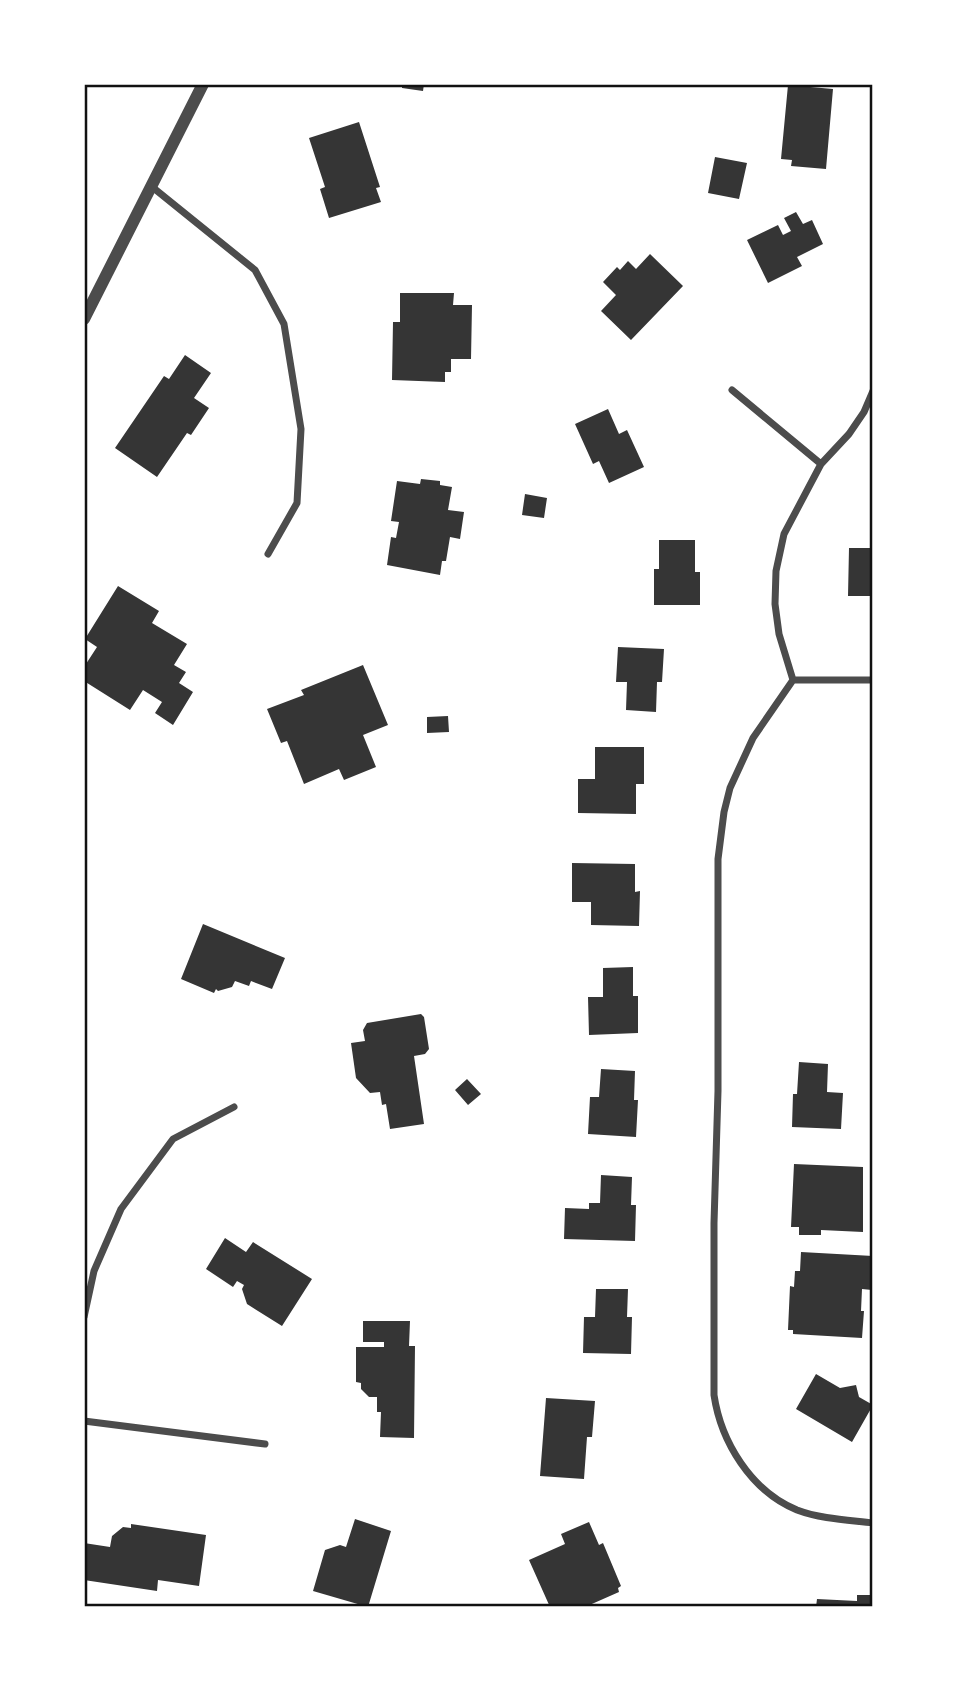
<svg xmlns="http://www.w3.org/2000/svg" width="957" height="1691" font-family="Helvetica,sans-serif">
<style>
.building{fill:#353535}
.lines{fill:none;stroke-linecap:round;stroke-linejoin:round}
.minor{stroke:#4c4c4c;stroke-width:7}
.tertiary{stroke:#4c4c4c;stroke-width:12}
.neatline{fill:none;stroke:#111;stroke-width:2.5}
</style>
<rect width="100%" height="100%" fill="#fff"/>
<path class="building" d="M402 84H424L423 91 402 88Z
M788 85 833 89 826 169 791 166 792 160 781 159Z
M359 122 380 187 376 188 381 202 329 218 320 189 325 187 309 138Z
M715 157 747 163 739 199 708 193Z
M796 212 803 224 812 220 823 244 797 257 802 266 768 283 747 240 778 225 783 235 791 231 784 218Z
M650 254 683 286 631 340 601 311 616 295 603 282 617 267 620 270 628 261 636 269Z
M400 293H454L453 305H472L471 359H451V372H445V382L392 380 393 322H400Z
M185 355 211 373 194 398 209 408 191 435 187 433 157 477 115 448 164 376 169 379Z
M608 409 619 434 627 430 644 467 609 483 599 461 593 464 575 424Z
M421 479 440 481V485L452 487 448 510 464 512 460 539 450 537 446 561H442L440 575 387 565 391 537 396 538 399 522 391 521 397 481 420 484Z
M525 494 547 498 544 518 522 515Z
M659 540H695V572H700V605H654V569H659Z
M849 548H873V596H848Z
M118 586 159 611 152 623 187 644 174 665 186 672 179 683 193 692 173 725 155 713 162 702 143 690 130 710 84 681V667L97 647 85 639Z
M618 647 664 649 662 682H657L656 712 626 710 627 682H616Z
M363 665 388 725 363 735 376 767 344 780 339 769 304 784 287 741 281 743 267 709 304 695 301 690Z
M448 716 449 732 427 733V717Z
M595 747H644V784H636V814L578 813V779H595Z
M572 863 635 864V892L640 891 639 926 591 925V902H572Z
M203 924 285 958 272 989 251 981 249 986 235 981 232 987 218 991 216 989 214 993 181 979Z
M633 967V996H638V1033L589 1035 588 997H603V968Z
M421 1014 424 1017 429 1049 425 1054 414 1056 424 1124 390 1129 386 1104 382 1105 380 1092 370 1093 356 1078 351 1043 365 1041 363 1030 367 1023Z
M799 1062 828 1064 827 1092 843 1093 841 1129 792 1127 793 1094H797Z
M601 1069 635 1071 634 1100H638L636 1137 588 1134 590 1097H599Z
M467 1079 481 1094 468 1105 455 1090Z
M794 1164 863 1167V1232L821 1230V1235H799V1227H791Z
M601 1175 632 1177 631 1205H636L635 1241 564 1239 565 1208 589 1209V1203H600Z
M225 1238 246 1252 253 1242 312 1279 282 1326 247 1304 242 1289 244 1285 237 1281 233 1287 206 1269Z
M801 1252 873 1256 872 1290 862 1289 861 1311H864L862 1338 793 1334V1330H788L790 1286 794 1287 795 1271H800Z
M596 1289H628L627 1317H632L631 1354 583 1353 584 1317H595Z
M363 1321H410L409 1346H415L414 1438 380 1437 381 1412H377V1397H369L361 1389V1383L356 1382V1347H384V1342H363Z
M816 1374 840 1388 856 1385 859 1397 873 1405 852 1442 796 1409Z
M546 1398 595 1401 592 1437H587L584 1479 540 1476Z
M355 1519 391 1531 368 1607 313 1591 325 1550 340 1545 346 1547Z
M589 1522 599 1545 603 1543 621 1586 618 1588 619 1592 585 1607H550L529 1560 565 1544 561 1534Z
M131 1524 206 1535 199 1586 158 1580 157 1591 84 1580V1543L110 1547 112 1536 123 1527 131 1528Z
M857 1595H873V1607H816L817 1599 857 1601Z"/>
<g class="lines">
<path class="minor" d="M151 186 255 270 284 324 301 429 297 503 268 554
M732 390 821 464
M793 680 753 738 730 788 724 812 718 859V1091L714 1223V1395C721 1442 751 1491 797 1510 821 1519 848 1520 873 1523
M793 680 779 634 775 604 776 571 784 534 821 464 849 434 864 412 873 391
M793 680H873
M84 1317 94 1271 121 1209 173 1139 234 1107
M84 1421 265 1444"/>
<path class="tertiary" d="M84 319 203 84"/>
</g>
<rect width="957" height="1691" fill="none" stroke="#ffffff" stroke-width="172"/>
<rect x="86" y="86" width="785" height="1519" class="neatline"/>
</svg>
